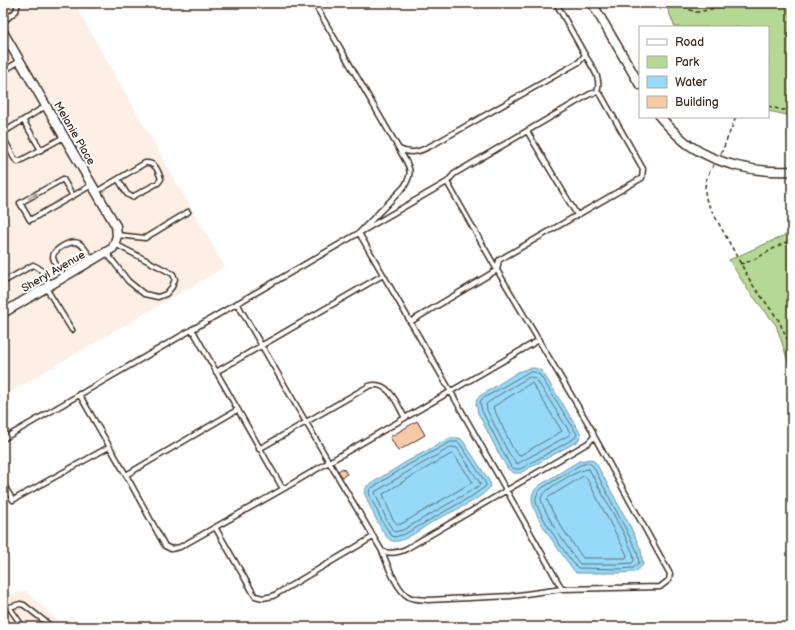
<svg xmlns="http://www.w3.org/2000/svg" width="795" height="630" font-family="'Balsamiq Sans',sans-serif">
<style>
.built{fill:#fdefe5}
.green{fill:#b4d994;stroke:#788259}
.water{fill:#96d9f8;stroke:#7293a1}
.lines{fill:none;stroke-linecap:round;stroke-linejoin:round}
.shore{stroke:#5f7075;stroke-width:1}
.building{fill:#f8c9a7;stroke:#3b2a1e}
.service-casing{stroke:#3b2a1e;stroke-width:7}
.minor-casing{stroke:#3b2a1e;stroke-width:11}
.path{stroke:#3b2a1e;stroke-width:1.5;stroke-dasharray:4 3;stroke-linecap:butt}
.service{stroke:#fff;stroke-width:4}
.minor{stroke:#fff;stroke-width:8}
.oneway{fill:#a79f9a}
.labels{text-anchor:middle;stroke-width:4;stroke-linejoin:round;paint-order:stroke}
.street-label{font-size:11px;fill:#3b2a1e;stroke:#fff}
</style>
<rect width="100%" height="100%" fill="#fff"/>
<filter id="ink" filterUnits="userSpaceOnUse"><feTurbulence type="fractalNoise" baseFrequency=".025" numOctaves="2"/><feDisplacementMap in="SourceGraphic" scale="8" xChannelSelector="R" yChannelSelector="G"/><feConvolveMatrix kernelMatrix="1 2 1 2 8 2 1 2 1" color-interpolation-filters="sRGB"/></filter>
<g filter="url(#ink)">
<path class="built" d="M3 3H74L225 267 3 396Z
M26 591 64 627H3V596Z"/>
<path class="green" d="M665 3H792V114L787 115 768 111V27H675Z
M792 232V373L776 325 748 290 729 260Z"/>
<path class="water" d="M529 368H535L542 371 581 434 578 441 520 473H514L508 469 500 456 478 413 476 403 477 398 518 372Z
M450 438H460L463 441 488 479 491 485C484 499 448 513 434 521 425 526 417 533 408 537 403 540 395 543 390 540 382 535 368 502 364 492L367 486 406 462Z
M591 459 596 463 631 528 641 550 643 565 635 572 619 573H576L572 568C562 554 531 514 532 498 532 492 536 488 540 485L579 461Z"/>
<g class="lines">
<path class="shore" d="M529 372H534L540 375 577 434 575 438 520 469H515L511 467 504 454 482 411 480 403 481 400Z
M530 377 536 379 571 434 517 464 508 452 487 410 486 404 502 393Z
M532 383 562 431 519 456 513 449 493 407 526 386Z
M451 442H458L460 444 484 480 486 485 485 487 472 496 405 534 395 537 392 536 383 523 370 496 369 492 370 489 408 465Z
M452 447 457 448 480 483V485L469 492 403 530 394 532 387 521 375 492 411 470Z
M452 454 454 455 472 481 471 483 401 524H397L392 518 383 494 414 475Z
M589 463 593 466 637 551 639 563 633 568 619 569 578 568C569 560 538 513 536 502 535 496 538 492 542 488L580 465Z
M589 469 623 532 633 553 634 561 632 563 619 564H580C570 552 542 511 541 498 545 488 579 469 589 469Z
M584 476 586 477 627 555 626 558H583C573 544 552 515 547 499L549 497Z"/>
</g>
<path class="building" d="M417 421 425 435 398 451 390 437Z
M343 468 347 474 342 477 338 471Z"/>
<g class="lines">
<g class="service-casing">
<path id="service" d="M314 3 399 149C413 156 423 150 436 143L579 62 585 55 556 3
M3 22 16 11 18 3
M585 55C592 67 602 78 597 92
M3 71 20 61
M23 120 41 150
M527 131 577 215
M3 136 4 132 46 106
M3 137 14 158 18 162 64 137
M399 149C408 166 415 170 404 187L359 233 451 392 562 589 660 587 669 580 670 574 594 436
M96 192 145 163C155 162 158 170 161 179L158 183 132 197 127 194 118 179
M73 196 63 179 20 203 30 220 92 185
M117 235 145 238 188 212
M106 252 128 281 144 294 158 297 166 294 172 287 175 279 173 274 115 244
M64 277C60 271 54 264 53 257 53 252 57 250 61 247 79 236 83 245 92 260
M3 282 33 265C42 268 46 277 50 285
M46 288 72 330
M237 303 329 462 539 340
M192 329 283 489 329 462 382 551C390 554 398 553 406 549L588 443 592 439 594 436 592 430 497 270 447 182
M216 372 383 275
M79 394 126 475 237 410
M3 439 447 182 454 174 590 94 597 92 601 95 643 169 642 178 499 260 497 270 410 322
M259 449 369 386C389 380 397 404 405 418
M126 475 165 546 171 549 180 547 283 489
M3 484 13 500 109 447
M215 527 255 596 263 598 273 596 373 537
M382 551C387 564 397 591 409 597 415 600 422 599 428 600L511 596 562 589
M9 607 23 627
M3 609 20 604 24 605 52 627"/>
</g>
<g class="minor-casing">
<path id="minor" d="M592 3 640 85
M3 32 116 226 117 236 113 248 3 313
M660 117C669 127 678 137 689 145 718 165 757 173 792 171"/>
</g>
<path class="path" d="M656 3C663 5 671 2 678 3 684 5 689 10 695 12 699 13 725 5 729 3
M768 106 782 110 792 109
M721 154 736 117
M714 165C705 177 703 188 707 202L752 284 778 319 792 349
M740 264C760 260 773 246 792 240"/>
<use href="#service" class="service"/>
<use href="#minor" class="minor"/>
</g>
<defs><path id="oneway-solid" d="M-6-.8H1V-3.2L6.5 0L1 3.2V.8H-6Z"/></defs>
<use class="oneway" href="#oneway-solid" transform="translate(33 196) rotate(-30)"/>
</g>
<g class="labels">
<g class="street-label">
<text transform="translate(75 133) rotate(60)" y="4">Melanie Place</text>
<text transform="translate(53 271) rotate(-30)" y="4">Sheryl Avenue</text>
</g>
</g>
<rect width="795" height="630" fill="none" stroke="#fff" stroke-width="16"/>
<rect x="8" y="8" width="779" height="614" fill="none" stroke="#3b2a1e" stroke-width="1.5" filter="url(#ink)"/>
<rect x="639" y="26" width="130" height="92" fill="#ffffff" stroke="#b1aaa5"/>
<rect x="647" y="39" width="20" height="6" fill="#ffffff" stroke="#b1aaa5"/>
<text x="675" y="46" font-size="12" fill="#3b2a1e">Road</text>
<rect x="647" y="56" width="20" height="12" fill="#b4d994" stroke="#b1aaa5"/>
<text x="675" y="66" font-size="12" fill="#3b2a1e">Park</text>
<rect x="647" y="76" width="20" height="12" fill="#96d9f8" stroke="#b1aaa5"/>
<text x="675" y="86" font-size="12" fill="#3b2a1e">Water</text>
<rect x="647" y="96" width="20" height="12" fill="#f8c9a7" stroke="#b1aaa5"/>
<text x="675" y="106" font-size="12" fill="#3b2a1e">Building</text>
</svg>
